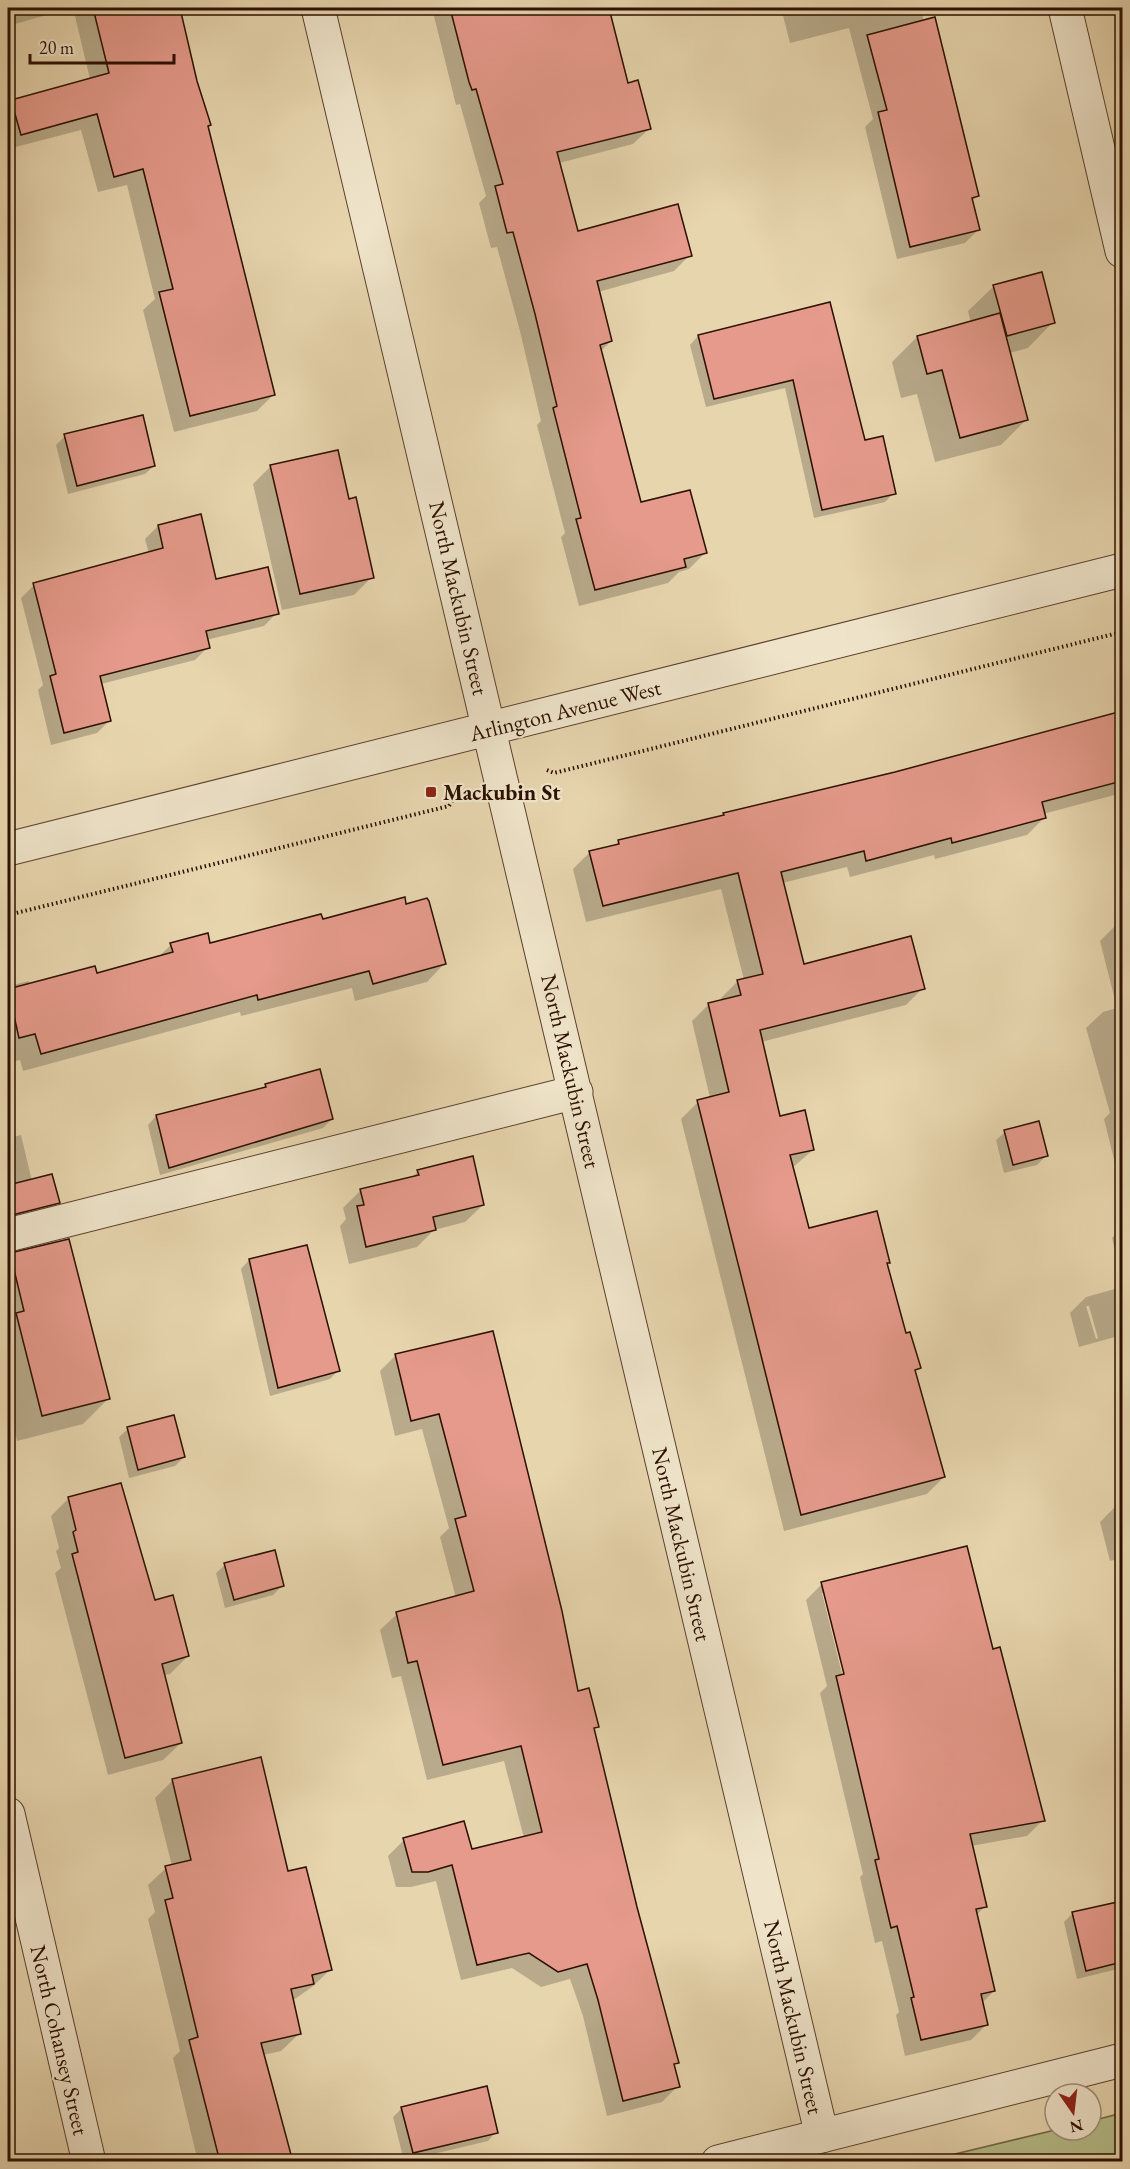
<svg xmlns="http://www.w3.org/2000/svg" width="1130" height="2169" font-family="'EB Garamond',serif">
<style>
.green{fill:#b6bd8a;stroke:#716645;stroke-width:1.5}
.shadow{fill:#0003;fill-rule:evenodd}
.building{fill:#e59a8b;stroke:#2c0f00;stroke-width:1.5}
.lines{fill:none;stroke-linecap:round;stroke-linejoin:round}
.minor-casing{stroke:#5b402c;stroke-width:35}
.path{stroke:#2c0f00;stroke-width:4;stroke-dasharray:1.5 3;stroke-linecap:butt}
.minor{stroke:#efe4ca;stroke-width:33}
.poi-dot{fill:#8f2418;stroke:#efe4ca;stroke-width:2}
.labels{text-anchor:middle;stroke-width:4.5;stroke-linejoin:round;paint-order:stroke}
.street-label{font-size:22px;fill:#2c0f00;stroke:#efe4ca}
.poi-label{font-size:22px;font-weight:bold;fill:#2c0f00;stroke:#efe4ca;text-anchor:start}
</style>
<rect width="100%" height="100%" fill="#e7d5ae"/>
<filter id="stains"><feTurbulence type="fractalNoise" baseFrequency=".00333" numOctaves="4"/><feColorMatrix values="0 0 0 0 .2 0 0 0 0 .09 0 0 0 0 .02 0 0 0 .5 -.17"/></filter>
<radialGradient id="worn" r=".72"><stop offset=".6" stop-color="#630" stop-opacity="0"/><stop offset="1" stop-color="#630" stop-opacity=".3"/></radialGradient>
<path class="green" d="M1122 2113V2161H926L1055 2130H1091V2121Z"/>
<path class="shadow" d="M8 8H71L8 26Z
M73 8H178L196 82 210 125 207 128 274 394 257 411 174 432 143 310 155 299 127 185 98 192 81 130 8 149V106L12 101 90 79Z
M432 8H511L512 14 537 8H607L627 84 650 128 633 144 559 163 577 233 690 255 674 271 598 292 611 341 600 352 640 504 705 553 689 569 679 572 668 583 579 606 561 537 565 533 537 425 541 421 520 331 497 247 491 248 479 203 486 196 460 104 456 105Z
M781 8H920L977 196 972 201 978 230 965 243 897 259 865 127 873 119 849 28 790 43Z
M994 286 1053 322 1028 348 1009 353 1026 420 1001 445 935 462 917 394 901 398 892 362 917 337 971 323 968 311Z
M829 304 864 441 894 493 885 502 814 518 785 388 706 407 690 345 698 336Z
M65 436 154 466 145 474 68 494 56 445Z
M271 466 348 501 372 577 354 595 282 610 253 484Z
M158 526 215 581 277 613 264 626 206 640 208 647 195 660 101 684 110 720 97 733 51 745 38 690 43 685 21 598 34 585 149 554 145 539Z
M1122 713V793L1043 814 1044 818 1027 835 935 859 934 855 850 877 847 867 782 883 803 966 923 988 906 1005 761 1042 779 1118 813 1150 792 1168 808 1229 889 1262 886 1265 905 1335 919 1368 914 1372 944 1477 927 1494 784 1531 681 1119 698 1102 710 1098 692 1021 709 1004 722 1001 721 998 738 981 744 980 721 889 586 922 573 869 590 852 614 847 619 841 720 818 724 814 895 773Z
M322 921 444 964 427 982 355 1001 352 988 241 1016 240 1012 23 1071 20 1060 8 1063V986L29 981 30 985 95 975 157 958 171 945 209 944Z
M1122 923V1192L1104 1119 1110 1113 1086 1028 1103 1012 1117 1008 1100 941 1116 925Z
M266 1085 332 1119 323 1128 160 1175 148 1125 156 1116 262 1090Z
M1005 1132 1046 1156 1037 1165 1004 1173 996 1140Z
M21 1135 32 1181 58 1202 49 1211 8 1222V1138Z
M418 1171 483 1205 465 1222 434 1230 417 1247 349 1264 340 1226 346 1219 343 1208 361 1190 412 1178Z
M1122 1227V1281L1112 1238Z
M10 1255 108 1399 83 1424 17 1441 8 1402V1258Z
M249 1260 339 1370 330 1379 270 1396 241 1269Z
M1122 1287V1335L1079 1347 1070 1313 1086 1297ZM1086 1306H1089L1098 1338 1096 1339Z
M492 1333 577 1693 597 1726 593 1731 636 1908 677 2062 673 2066 678 2086 662 2102 607 2116 583 2016 570 1979 541 1987 512 1968 461 1980 436 1881 411 1887H396L388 1856 404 1840 471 1851 524 1838 504 1761 427 1780 401 1676 392 1678 380 1630 397 1614 456 1598 440 1537 449 1528 422 1429 395 1436 380 1371 396 1355Z
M128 1429 184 1457 175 1466 129 1478 119 1437Z
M68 1499 154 1602 188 1656 170 1674 164 1675 181 1743 163 1760 108 1775 55 1573 61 1568 56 1551 59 1548 51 1516Z
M1122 1504V1558L1110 1561 1100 1522 1116 1506Z
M225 1565 282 1586 273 1595 225 1608 216 1573Z
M822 1584 992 1651 1043 1820 1027 1836 971 1846 985 1906 976 1916 994 1991 982 2003 987 2024 971 2040 905 2056 896 2015 899 2012 882 1941 875 1943 860 1877 863 1874 820 1693 827 1686 806 1600ZM822 1593H825L847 1681 844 1682Z
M173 1780 287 1873 330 1970 312 1987 292 2001 299 2034 281 2051 263 2055 291 2162H198L173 2058 180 2051 148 1919 155 1912 148 1885 166 1868 172 1866 155 1798Z
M1122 1902V1968L1077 1979 1064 1922 1073 1913Z
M402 2108 496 2132 488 2141 404 2161 393 2117Z"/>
<path class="building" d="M93 8H180L197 81 211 125 208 126 275 395 190 416 159 292 173 289 143 169 114 177 97 114 21 135 11 100 109 73Z
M450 8H609L628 83 638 80 651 129 557 152 578 231 678 204 692 256 597 281 612 341 600 345 641 502 690 490 707 553 684 559 686 567 595 590 576 519 581 518 553 408 557 406 535 314 513 232 507 233 495 186 503 184 476 89 472 90 469 82Z
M935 17 979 196 972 198 980 230 910 247 878 112 887 110 867 35Z
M1042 272 1055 323 1007 336 993 285Z
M830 302 865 440 883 436 896 494 822 510 793 380 714 399 698 335Z
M1000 313 1028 420 960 438 942 370 927 374 917 336Z
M143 415 155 466 77 486 64 434Z
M338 450 349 499 356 497 374 578 300 594 270 465Z
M201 514 216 579 268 567 279 614 206 631 210 648 100 676 111 721 64 733 50 676 56 674 33 583 163 548 158 525Z
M1122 711V781L1042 802 1046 818 952 843 951 838 866 861 864 851 781 872 804 964 911 936 925 989 760 1030 780 1116 805 1110 814 1150 790 1155 809 1228 877 1211 890 1263H887L906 1333 910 1332 921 1368 915 1370 945 1477 801 1515 697 1100 729 1092 708 1003 741 995 737 980 763 974 738 873 603 906 589 851 619 844 618 840 724 815 723 813 895 772Z
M405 897 406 904 427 898 429 901 446 964 373 984 369 971 258 1000 257 995 41 1054 35 1034 19 1038 8 989 95 966 97 973 173 952 170 943 208 933 210 943 321 914 323 919Z
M320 1069 333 1119 169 1168 156 1115 266 1087 265 1084Z
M1039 1121 1048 1156 1013 1165 1004 1130Z
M473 1156 484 1205 433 1217 436 1230 366 1247 357 1206 364 1205 360 1189 419 1175 417 1170Z
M52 1174 60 1203 8 1216V1185Z
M69 1239 110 1399 42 1416 16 1313 24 1311 10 1253Z
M307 1245 340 1371 278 1388 249 1259Z
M493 1331 562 1611 578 1691 589 1688 599 1727 594 1728 637 1907 679 2063 674 2064 680 2087 623 2101 598 2000 587 1964 558 1972 529 1953 477 1965 452 1865 428 1872H412L403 1838 464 1821 472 1849 542 1832 521 1746 443 1765 417 1661 408 1663 396 1612 474 1591 455 1519 466 1516 439 1414 411 1421 395 1354Z
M174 1415 185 1457 138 1470 127 1427Z
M121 1483 155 1600 173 1595 189 1656 162 1664 182 1743 125 1758 72 1554 78 1552 73 1532 76 1530 68 1497Z
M967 1546 993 1649 1000 1647 1045 1821 970 1834 987 1907 976 1909 995 1991 981 1994 988 2025 921 2040 911 1998 914 1997 897 1926 891 1928 875 1860 879 1859 836 1676 844 1674 821 1582Z
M275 1550 284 1586 234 1600 224 1563Z
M261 1757 288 1871 306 1867 332 1970 312 1975 314 1984 291 1989 301 2034 261 2043 293 2162H220L189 2040 198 2037 165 1900 173 1898 165 1866 191 1860 172 1779Z
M1122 1901V1962L1086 1971 1072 1912Z
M487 2086 498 2133 413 2153 401 2107Z"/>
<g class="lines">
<g class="minor-casing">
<path id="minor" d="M318 8 822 2136
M1065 8 1122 251
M8 849 1122 570
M8 1235 576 1092
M8 1814 89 2162
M718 2162 1122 2060"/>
</g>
<path class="path" d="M547 770 554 773 1122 632
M8 915 449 806 454 798"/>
<use href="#minor" class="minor"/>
</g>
<rect class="poi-dot" x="425" y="786" width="12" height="12" rx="3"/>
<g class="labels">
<g class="street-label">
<text transform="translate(459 598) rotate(77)" y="8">North Mackubin Street</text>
<text transform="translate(565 710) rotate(-14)" y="8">Arlington Avenue West</text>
<text transform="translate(571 1071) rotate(77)" y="8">North Mackubin Street</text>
<text transform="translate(682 1544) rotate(77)" y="8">North Mackubin Street</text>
<text transform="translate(794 2017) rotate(77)" y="8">North Mackubin Street</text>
<text transform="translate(60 2040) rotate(77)" y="8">North Cohansey Street</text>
</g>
<g class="poi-label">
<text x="443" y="800">Mackubin St</text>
</g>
</g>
<rect width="1130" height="2169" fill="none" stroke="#e7d5ae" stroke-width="30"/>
<rect x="9" y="9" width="1112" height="2151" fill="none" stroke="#2c0f00" stroke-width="3"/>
<rect x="15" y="15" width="1100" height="2139" fill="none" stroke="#2c0f00" stroke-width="1.5"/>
<g transform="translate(1073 2112) rotate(166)"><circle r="28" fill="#efe4ca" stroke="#a18f79" stroke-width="1.5"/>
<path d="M0-4.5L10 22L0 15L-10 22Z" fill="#8f2418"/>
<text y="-9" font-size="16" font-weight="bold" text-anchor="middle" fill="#2c0f00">N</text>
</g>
<path d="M30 54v9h144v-9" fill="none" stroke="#2c0f00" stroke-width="3"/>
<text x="39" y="54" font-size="18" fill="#2c0f00" stroke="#efe4ca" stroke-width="4.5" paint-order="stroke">20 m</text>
<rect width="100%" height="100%" filter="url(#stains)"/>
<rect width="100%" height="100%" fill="url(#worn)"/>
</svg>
